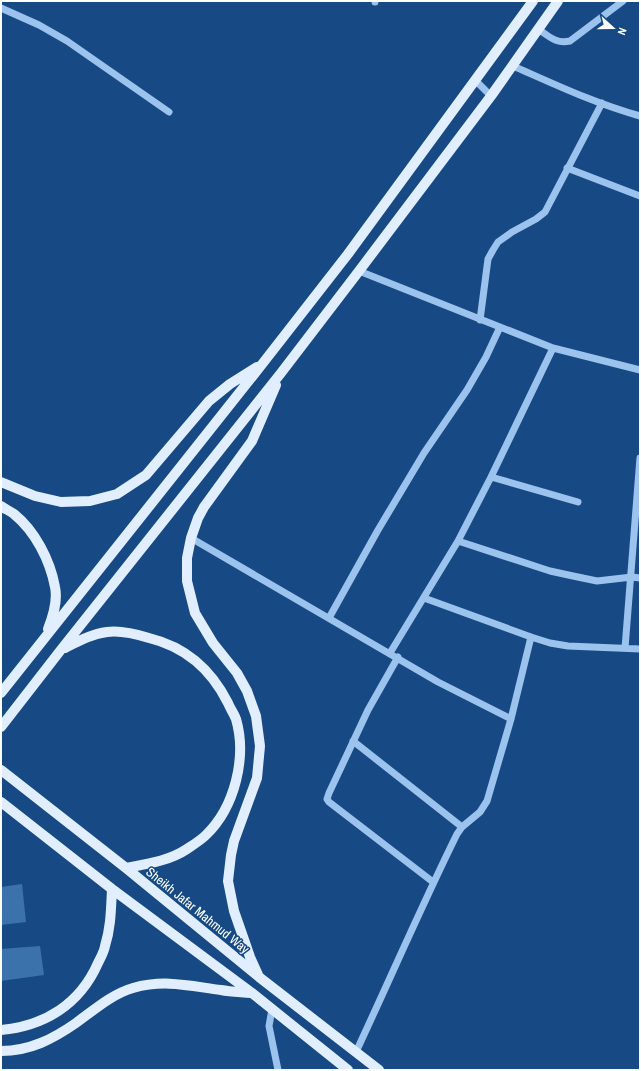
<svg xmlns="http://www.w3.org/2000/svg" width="641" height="1071" font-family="'Archivo Narrow',sans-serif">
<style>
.building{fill:#3b72ac}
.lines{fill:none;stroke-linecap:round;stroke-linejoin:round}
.minor{stroke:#9bc3ed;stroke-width:7}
.major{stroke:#e1eeff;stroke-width:10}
.labels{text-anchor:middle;stroke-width:3;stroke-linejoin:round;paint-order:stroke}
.street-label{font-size:13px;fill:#fff;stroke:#174a84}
</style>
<rect width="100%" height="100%" fill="#174a84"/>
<path class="building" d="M22 884 26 922 1 925V887Z
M40 946 44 975 1 981V949Z"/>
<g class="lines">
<path class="minor" d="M375 1V2
M1 8 39 25 67 41 169 112
M538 29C550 37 556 44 570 41L623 1
M513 66C554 84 596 104 640 116
M475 80 491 96
M567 168 640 196
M359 271 553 348 640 370
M480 320 488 259 493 250 498 242 512 232 536 219 545 212 602 103
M491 477 578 502
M191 538 438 682 511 719
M458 541 550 571 573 576 597 581 632 577 640 578
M424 598 531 637 550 643 568 646 640 649
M329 618 378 530 424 453 467 390 486 357 500 327
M625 648 640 458
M390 653 458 541 491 477 553 348
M398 657 368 710 329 793 327 799 329 802 433 882
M353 741 462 827
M272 1009 269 1026 278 1070
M356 1052C390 979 422 905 457 834L462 827 480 812 487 801 511 719 531 637"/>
<path class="major" d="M1 482 35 496 61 502 90 501 117 494 146 475 209 401 230 384 257 367
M1 506C5 509 10 511 14 514 35 531 50 560 55 587 58 601 53 616 48 629
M65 648C79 641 92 634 107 632 121 630 136 634 149 638 186 647 211 669 228 703 230 708 234 714 236 719 247 757 235 807 206 835 201 840 193 845 187 849 169 861 147 864 126 868
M1 693 263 363 348 254 533 1
M1 727 60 651 281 373 359 271 491 96 558 1
M1 770 126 868 259 977 379 1070
M1 802 112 889 252 993 348 1070
M259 977 250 957 234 911 228 881 231 855 234 841 257 778 260 746 256 716 247 691 237 673 213 643 195 613 187 581V558L191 538 198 518 204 507 252 441 276 385
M1 1030C45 1026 80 1004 98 963 101 957 104 952 105 946 111 927 111 908 112 889
M1 1051C30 1051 53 1039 76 1023 94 1010 112 994 133 988 165 979 190 986 221 990 231 992 241 992 251 993"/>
</g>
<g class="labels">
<g class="street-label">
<text transform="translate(198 910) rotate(39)" y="5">Sheikh Jafar Mahmud Way</text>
</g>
</g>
<rect width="641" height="1071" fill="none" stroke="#ffffff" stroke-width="4"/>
<g transform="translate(613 28) rotate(111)" stroke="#174a84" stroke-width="3" paint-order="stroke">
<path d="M0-3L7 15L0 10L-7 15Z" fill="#ffffff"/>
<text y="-6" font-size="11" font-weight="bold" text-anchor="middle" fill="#ffffff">N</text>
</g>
</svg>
